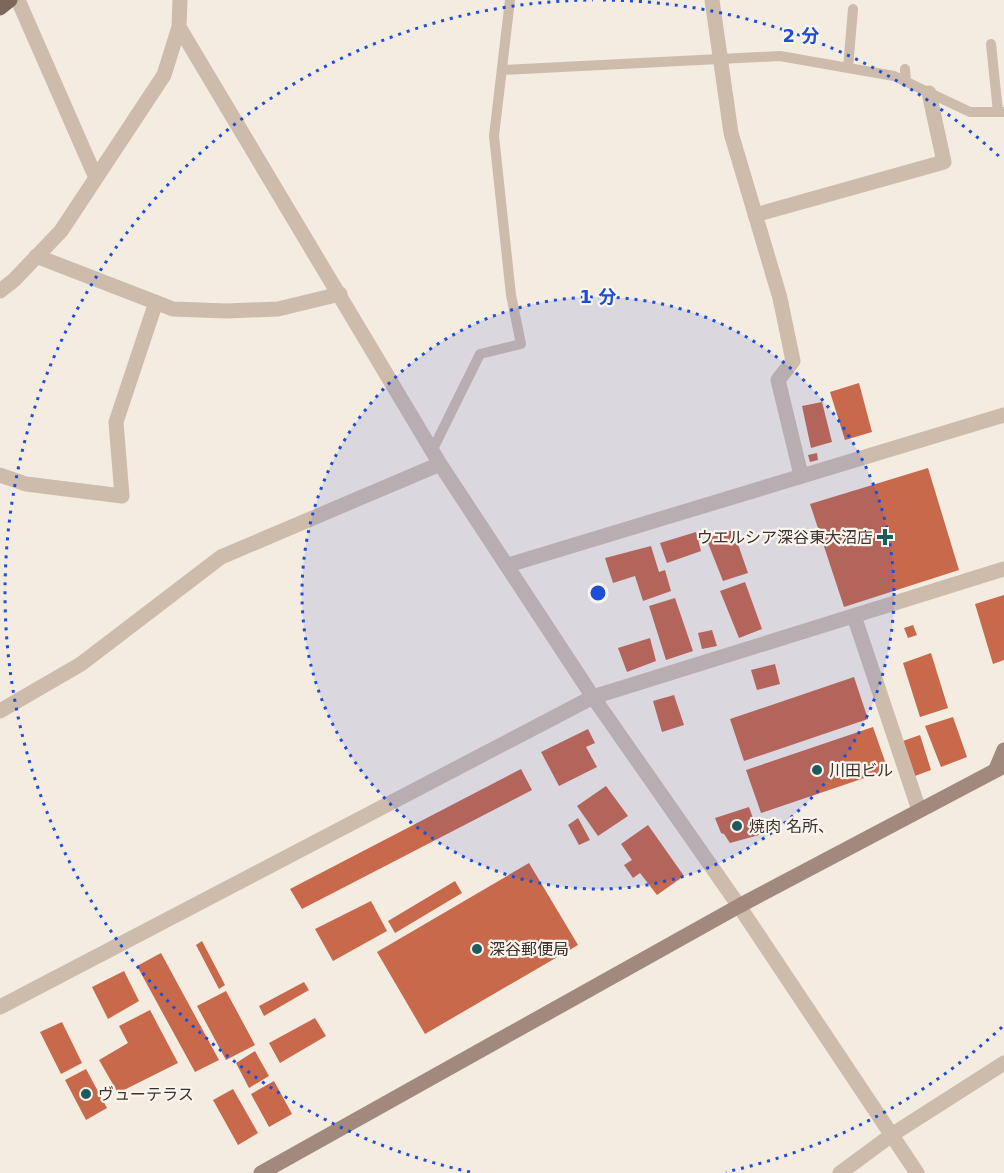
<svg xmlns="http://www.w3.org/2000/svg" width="1004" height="1173" font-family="'DejaVu Sans','Noto Sans JP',sans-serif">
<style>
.building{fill:#c8694b}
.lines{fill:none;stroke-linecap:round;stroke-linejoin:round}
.lane{stroke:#cdbbac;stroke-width:10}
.street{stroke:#cdbbac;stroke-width:15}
.secondary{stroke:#a18a7d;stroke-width:15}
.primary{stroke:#7d675c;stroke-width:15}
.ring{fill:none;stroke:#1d4ed8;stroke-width:3;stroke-dasharray:3 6}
.poi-dot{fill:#1f5a5e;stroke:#fbf5ee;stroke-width:2}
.labels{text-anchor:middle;stroke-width:4.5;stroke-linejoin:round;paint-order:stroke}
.poi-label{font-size:16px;fill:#3b302b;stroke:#fbf5ee;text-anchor:start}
.centre{fill:#1d4ed8;stroke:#fbf5ee;stroke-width:3}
.ring-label{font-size:18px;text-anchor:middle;font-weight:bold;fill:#1d4ed8;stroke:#fbf5ee;stroke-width:4.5;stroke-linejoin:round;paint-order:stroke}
</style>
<rect width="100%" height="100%" fill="#f4ebe1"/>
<path class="building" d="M859 383 872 432 845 440 830 392Z
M822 402 832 442 811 448 802 406Z
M817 453 818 460 810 462 808 455Z
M928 468 959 570 844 607 810 504Z
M733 530 748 573 723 581 706 538Z
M696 532 701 551 667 563 660 543Z
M651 546 659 572 665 570 671 591 643 601 635 576 613 583 605 558Z
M745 582 762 629 739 638 720 591Z
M1004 595V660L993 664 975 604Z
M675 598 693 651 666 660 649 606Z
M913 625 917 635 908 638 904 628Z
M712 630 717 646 702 649 698 633Z
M650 638 656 661 627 672 618 648Z
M931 653 948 708 920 717 903 663Z
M775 664 780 684 757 690 751 670Z
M854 677 868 719 744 761 730 719Z
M674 695 684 725 662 732 653 701Z
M953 717 967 757 941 767 925 726Z
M873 727 888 770 761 813 746 770Z
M588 729 595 743 586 747 597 767 559 786 541 752Z
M920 735 931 770 915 776 903 741Z
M521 769 532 790 302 909 290 889Z
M606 786 628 816 598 836 577 806Z
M749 807 759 835 730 843 724 834 721 833 715 818Z
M578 818 590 840 579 845 568 825Z
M648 825 684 876 657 895 640 873 633 878 624 865 632 860 621 844Z
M529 863 578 945 425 1034 377 952Z
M455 881 462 893 395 933 388 921Z
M371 901 387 931 333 961 315 929Z
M202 941 225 985 219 989 196 945Z
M161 953 219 1060 195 1072 137 966Z
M124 971 139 1001 108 1019 92 987Z
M304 982 309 990 264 1016 259 1006Z
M226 991 255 1045 226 1060 197 1006Z
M150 1010 178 1063 118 1093 99 1060 128 1043 119 1026Z
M315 1018 326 1036 280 1063 269 1043Z
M62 1022 82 1063 61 1074 40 1032Z
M255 1051 269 1076 249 1088 236 1063Z
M86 1069 107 1108 86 1120 65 1080Z
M274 1081 292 1114 269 1127 251 1094Z
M233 1089 258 1133 238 1145 213 1100Z"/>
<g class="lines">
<path class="lane" d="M991 44 998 112
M848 68 853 9
M905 69 906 82
M502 70 780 56 894 76 970 112H1004
M432 451 480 354 521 344 511 295 494 136 510 0"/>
<path class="street" d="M18 0 96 178
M712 0 731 133 780 298 793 361 778 380 801 475
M179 27 440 464 593 697 739 906 917 1173
M755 215 944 162 929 93
M36 256 173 309 227 311 278 309 340 294
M0 291 14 280 61 231 164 75 179 27 180 0
M0 475 26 484 122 496 116 422 156 302
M508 565 1004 415
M854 616 919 810
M0 711 81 664 221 557 440 464
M0 1007 593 697 1004 569
M840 1173 893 1134 1004 1063"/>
<path class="secondary" d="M996 769 1004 750
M261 1173 739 906 1004 766"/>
<path class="primary" d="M0 8 10 0"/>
</g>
<circle cx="598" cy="593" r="296" fill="#1d4ed8" fill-opacity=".12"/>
<g class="ring">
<circle cx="598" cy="593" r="296"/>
<path d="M1002 1027A593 593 0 0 1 726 1172M470 1172A593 593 0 0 1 593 0M603 0A593 593 0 0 1 1002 159"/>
</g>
<g class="poi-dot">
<path d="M882 528h6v6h6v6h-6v6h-6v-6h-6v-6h6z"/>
<circle cx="817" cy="770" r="6"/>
<circle cx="737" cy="826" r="6"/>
<circle cx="477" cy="949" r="6"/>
<circle cx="86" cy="1094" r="6"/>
</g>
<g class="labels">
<g class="poi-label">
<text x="873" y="543" text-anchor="end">ウエルシア深谷東大沼店</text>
<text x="829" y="776">川田ビル</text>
<text x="749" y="832">焼肉 名所、</text>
<text x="489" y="955">深谷郵便局</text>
<text x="98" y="1100">ヴューテラス</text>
</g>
</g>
<circle cx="598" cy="593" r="9" class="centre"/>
<g class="ring-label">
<text x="801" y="42">2 分</text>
<text x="598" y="303">1 分</text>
</g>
</svg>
